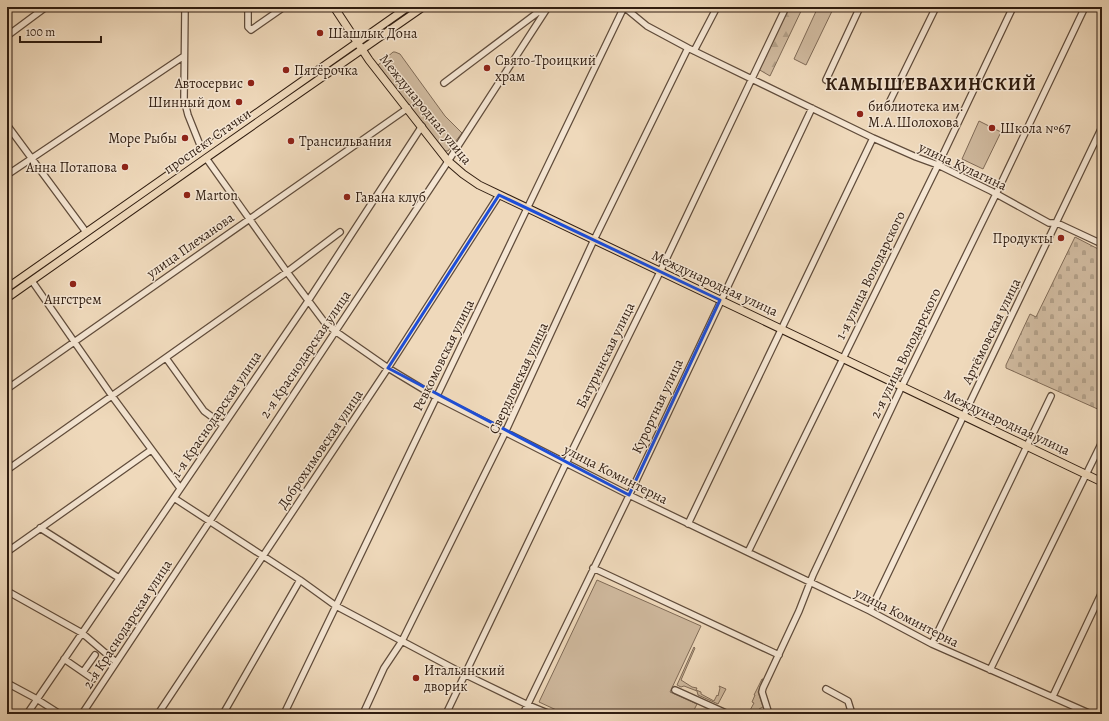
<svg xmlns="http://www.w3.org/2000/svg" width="1109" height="721" font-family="Alegreya,serif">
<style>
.green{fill:#cfb99e;stroke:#806b57}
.forest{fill:url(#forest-firs);stroke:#806b57}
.cemetery{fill:url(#cemetery-stones);stroke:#806b57}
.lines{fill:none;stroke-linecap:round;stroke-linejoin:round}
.minor-casing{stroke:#604c3b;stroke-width:8}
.major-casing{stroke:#301d10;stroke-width:9}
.minor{stroke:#f5e6d3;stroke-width:5.5}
.major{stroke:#efd9bb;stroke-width:7}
.marked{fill:none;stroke:#1d4ed8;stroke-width:3;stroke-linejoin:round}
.poi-dot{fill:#8f2418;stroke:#f5e6d3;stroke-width:1.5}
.labels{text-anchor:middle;stroke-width:3;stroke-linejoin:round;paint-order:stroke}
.poi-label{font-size:14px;fill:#301d10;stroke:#f5e6d3;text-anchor:start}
.street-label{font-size:14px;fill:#301d10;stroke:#f5e6d3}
.district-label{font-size:18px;font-weight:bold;letter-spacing:1px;fill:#301d10;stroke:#f5e6d3}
</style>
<defs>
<pattern id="forest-firs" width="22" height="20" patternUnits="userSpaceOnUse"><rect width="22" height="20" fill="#cfb99e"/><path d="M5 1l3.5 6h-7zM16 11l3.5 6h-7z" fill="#b29f87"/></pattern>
<pattern id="cemetery-stones" width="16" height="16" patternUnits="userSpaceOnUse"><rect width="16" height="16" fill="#cfb99e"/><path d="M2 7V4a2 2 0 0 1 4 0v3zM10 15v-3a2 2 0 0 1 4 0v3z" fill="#b29f87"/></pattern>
</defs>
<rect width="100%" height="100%" fill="#efd9bb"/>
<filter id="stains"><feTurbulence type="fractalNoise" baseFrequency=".005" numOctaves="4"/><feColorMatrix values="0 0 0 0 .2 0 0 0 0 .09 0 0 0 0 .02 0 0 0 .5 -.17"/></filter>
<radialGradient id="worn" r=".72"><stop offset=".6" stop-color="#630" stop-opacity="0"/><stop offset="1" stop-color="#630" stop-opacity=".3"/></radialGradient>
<path class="green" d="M818 7H834L806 65 794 59Z
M393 52H395L400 54 445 116 462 133 448 151H444L377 66Z
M979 121 1001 132 983 169 962 159Z
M597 580 701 626 670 692 697 704 692 714H565L539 702Z
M694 647 695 648 681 680 692 687 697 688 696 690 701 692V694L714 701 717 695 718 696 720 688 719 686 726 689 718 704 698 695 697 691 684 686 681 687 677 685Z
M762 679H763L758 692 763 707 759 709 761 714H750V712H749L754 703 752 702 755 695H754Z"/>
<path class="forest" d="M787 7H803L770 76 758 69Z"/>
<path class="cemetery" d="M1075 237 1102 251V411L1006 368V365L1030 314 1036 317Z"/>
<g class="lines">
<g class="minor-casing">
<path id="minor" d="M185 7 184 99 188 115 202 150
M248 7V27L251 30 284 7
M624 7 647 26 688 48 873 138 916 157 938 165 991 191 1049 223H1057L1102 244
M7 36 46 7
M694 51 717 7
M826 80 860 7
M444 83 545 7
M888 105 936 7
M7 125 86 232
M206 158 287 272 325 323 335 331 388 368 436 397 629 495 870 611 932 644 1091 714
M7 175 184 56
M32 281 112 396 180 488
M166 358 204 411 223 425
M7 389 408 108
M7 470 287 272 340 232
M174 498 300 580 336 606 462 673 528 705 550 714
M688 524 873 138
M40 528 119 578
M7 552 151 450
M748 552 938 165 1013 7
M593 568 779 655
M7 591 82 633 116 662
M870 611 1102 127
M932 644 1051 396
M64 659 93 679
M990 670 1102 442
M83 672 95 655
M7 683 35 698 60 714
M826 689 848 701 852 714
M675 690 728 714
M1053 696 1102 592
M27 714 308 301 422 126
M82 714 445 166 548 7
M158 714 386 371 499 195
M223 714 300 580
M284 714 624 7
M363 714 384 668 402 641 503 437 592 244 688 48
M446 714 566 463 660 272 786 7
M523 714 627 500 812 108
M769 714 762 692 763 688 799 611 813 575 900 390 996 194 1085 7"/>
</g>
<g class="major-casing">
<path id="major" d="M334 7 369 60 448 161 463 174 479 185 1102 482
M7 288 408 7
M7 298 206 158 423 7"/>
</g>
<use href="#minor" class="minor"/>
<use href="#major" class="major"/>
</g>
<path class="marked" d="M499 195 720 300 629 495 388 368Z"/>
<g class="poi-dot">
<circle cx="320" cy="33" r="4"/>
<circle cx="487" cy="68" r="4"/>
<circle cx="286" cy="70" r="4"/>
<circle cx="251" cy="83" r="4"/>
<circle cx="239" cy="102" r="4"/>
<circle cx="860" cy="114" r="4"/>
<circle cx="992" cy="128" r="4"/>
<circle cx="185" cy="138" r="4"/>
<circle cx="291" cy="141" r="4"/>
<circle cx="125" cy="167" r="4"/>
<circle cx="187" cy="195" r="4"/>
<circle cx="347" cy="197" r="4"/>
<circle cx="1061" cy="238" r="4"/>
<circle cx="73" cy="284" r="4"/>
<circle cx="416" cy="678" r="4"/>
</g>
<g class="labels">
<g class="poi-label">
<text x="328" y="38">Шашлык Дона</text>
<text x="495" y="65">Свято-Троицкий<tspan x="495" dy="16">храм</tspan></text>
<text x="294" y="75">Пятёрочка</text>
<text x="243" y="88" text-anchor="end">Автосервис</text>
<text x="231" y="107" text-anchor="end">Шинный дом</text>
<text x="868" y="111">библиотека им.<tspan x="868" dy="16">М.А.Шолохова</tspan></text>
<text x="1000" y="133">Школа №67</text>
<text x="177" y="143" text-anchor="end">Море Рыбы</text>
<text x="299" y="146">Трансильвания</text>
<text x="117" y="172" text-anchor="end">Анна Потапова</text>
<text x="195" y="200">Marton</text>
<text x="355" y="202">Гавана клуб</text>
<text x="1053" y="243" text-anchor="end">Продукты</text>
<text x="73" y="304" text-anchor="middle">Ангстрем</text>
<text x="424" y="675">Итальянский<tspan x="424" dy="16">дворик</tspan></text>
</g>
<g class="street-label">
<text transform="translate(426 109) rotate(51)" y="5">Международная улица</text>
<text transform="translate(207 141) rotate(-35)" y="5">проспект Стачки</text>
<text transform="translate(963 166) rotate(25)" y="5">улица Кулагина</text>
<text transform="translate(190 245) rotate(-35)" y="5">улица Плеханова</text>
<text transform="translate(870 275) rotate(-64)" y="5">1-я улица Володарского</text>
<text transform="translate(715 283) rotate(25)" y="5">Международная улица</text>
<text transform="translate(991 331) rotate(-64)" y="5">Артёмовская улица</text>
<text transform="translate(905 353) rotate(-64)" y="5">2-я улица Володарского</text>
<text transform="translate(305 354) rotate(-56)" y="5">2-я Краснодарская улица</text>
<text transform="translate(443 355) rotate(-64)" y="5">Ревкомовская улица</text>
<text transform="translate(605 355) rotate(-64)" y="5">Батуринская улица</text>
<text transform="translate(518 378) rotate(-65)" y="5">Свердловская улица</text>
<text transform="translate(657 406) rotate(-65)" y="5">Курортная улица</text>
<text transform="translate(216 414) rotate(-56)" y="5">1-я Краснодарская улица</text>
<text transform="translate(1007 422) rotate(25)" y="5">Международная улица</text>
<text transform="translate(320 449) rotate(-56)" y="5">Доброхимовская улица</text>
<text transform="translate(616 474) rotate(27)" y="5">улица Коминтерна</text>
<text transform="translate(907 617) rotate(27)" y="5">улица Коминтерна</text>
<text transform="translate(127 624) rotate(-57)" y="5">2-я Краснодарская улица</text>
</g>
<g class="district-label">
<text x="931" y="90">КАМЫШЕВАХИНСКИЙ</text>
</g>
</g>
<rect width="1109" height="721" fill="none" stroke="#efd9bb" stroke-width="24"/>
<rect x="8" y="8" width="1093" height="705" fill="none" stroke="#301d10" stroke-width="2"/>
<rect x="12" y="12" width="1085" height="697" fill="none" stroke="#301d10"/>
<path d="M20 36v6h81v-6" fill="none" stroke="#301d10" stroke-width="2"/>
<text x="26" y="36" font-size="12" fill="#301d10" stroke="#f5e6d3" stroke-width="3" paint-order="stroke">100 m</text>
<rect width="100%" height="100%" filter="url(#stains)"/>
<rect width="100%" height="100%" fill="url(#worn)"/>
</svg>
